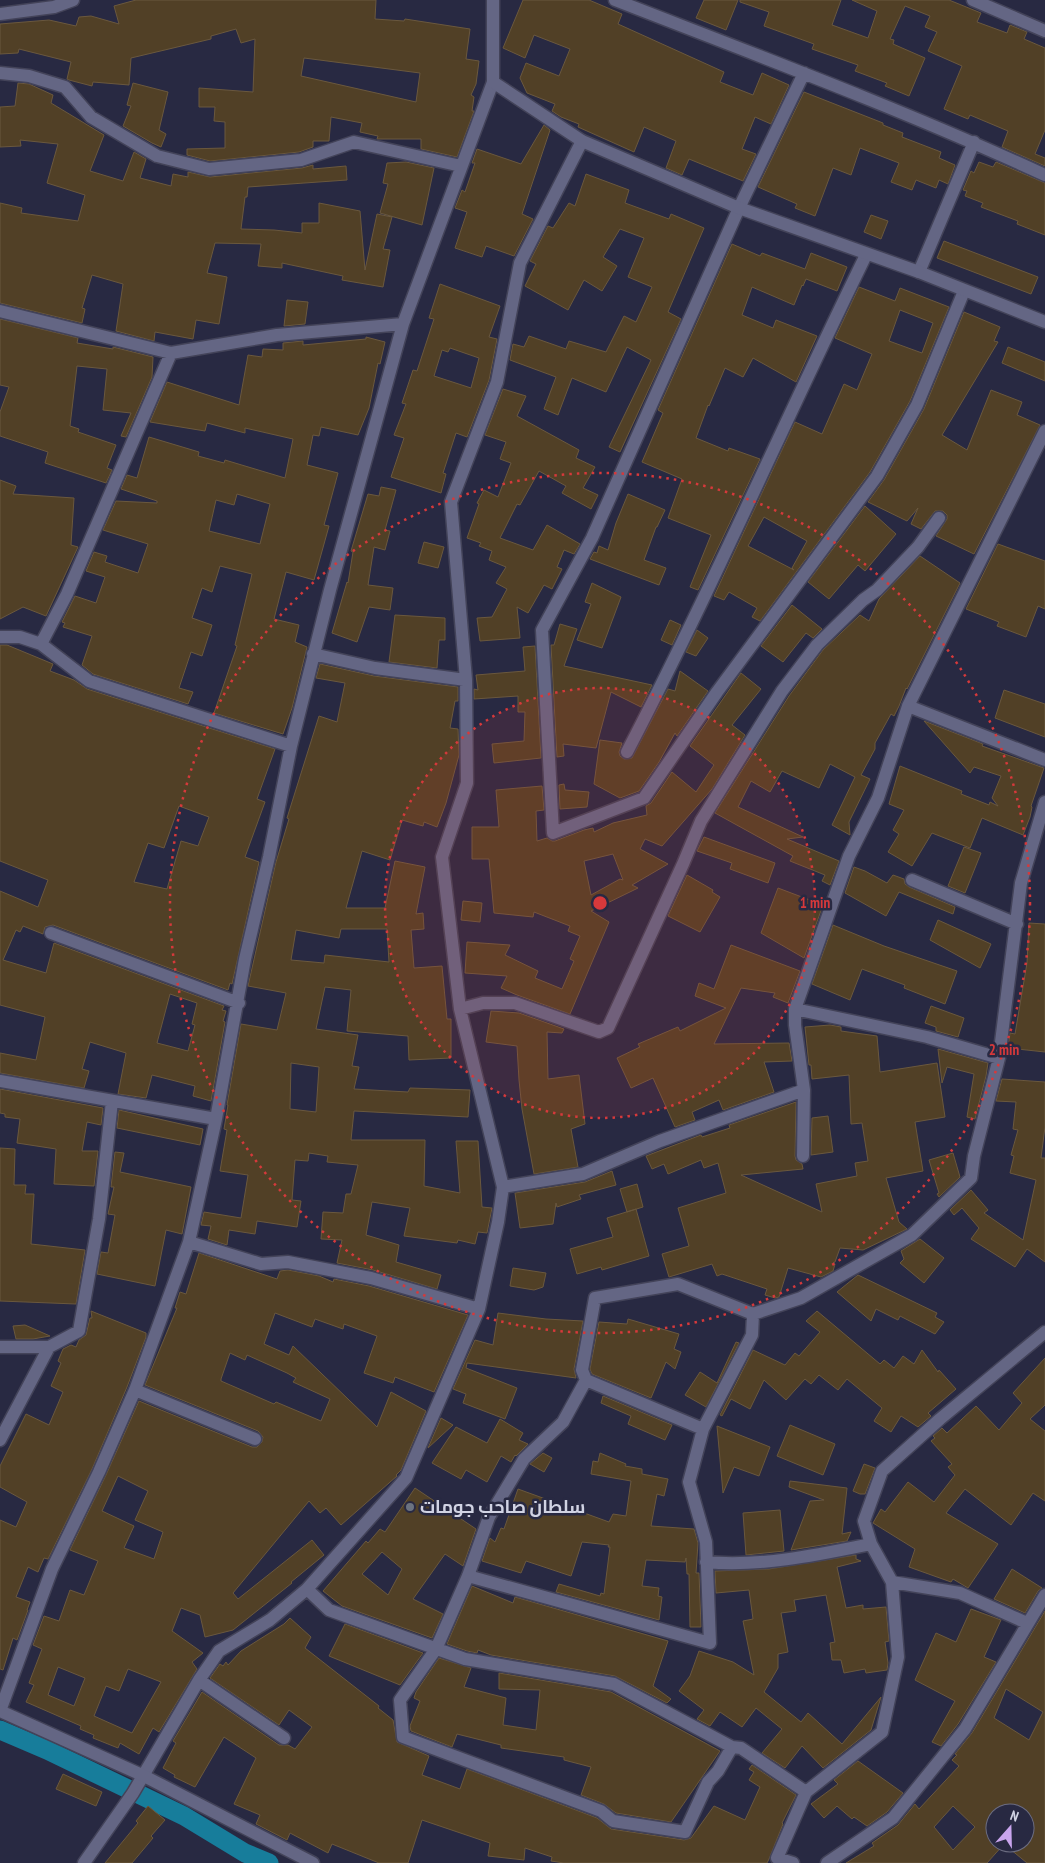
<svg xmlns="http://www.w3.org/2000/svg" width="1045" height="1863" font-family="'PT Sans Narrow',Cairo,sans-serif">
<style>
.lines{fill:none;stroke-linecap:round;stroke-linejoin:round}
.canal{stroke:#177d9b;stroke-width:19}
.building{fill:#514026;stroke:#6a583e;fill-rule:evenodd}
.street-casing{stroke:#434359;stroke-width:15}
.secondary-casing{stroke:#434359;stroke-width:15}
.street{stroke:#646684;stroke-width:12}
.secondary{stroke:#646684;stroke-width:12}
.ring{fill:none;stroke:#d6393b;stroke-width:2.5;stroke-dasharray:2.5 5}
.worship-dot{fill:#6b7280;stroke:#282942;stroke-width:2}
.labels{text-anchor:middle;stroke-width:5;stroke-linejoin:round;paint-order:stroke}
.poi-label{font-size:18px;font-weight:bold;fill:#d1d3e3;stroke:#282942;text-anchor:start}
.centre{fill:#d6393b;stroke:#282942;stroke-width:2.5}
.ring-label{font-size:15px;text-anchor:middle;font-weight:bold;fill:#d6393b;stroke:#282942;stroke-width:5;stroke-linejoin:round;paint-order:stroke}
</style>
<rect width="100%" height="100%" fill="#282942"/>
<g class="lines">
<path class="canal" d="M0 1730 47 1750 184 1816 245 1853 269 1863"/>
</g>
<path class="building" d="M136 0H376L375 19 404 21 405 19 470 29 466 59 479 61 476 84 471 95 474 97 472 111H474L457 157 421 149V139H377L378 136 360 132 362 123 331 117 329 141H313V147L299 152 210 161 187 155V149L225 148V122L214 121 215 107H199V88L253 92 255 39 241 43 236 29 211 36V39L131 58 129 85 93 82 92 86 69 80 67 79 71 62 19 49 18 53 0 54V24L49 20 76 26 79 17 91 16 119 24 114 6ZM304 58 420 73 416 102 301 76Z
M523 0H589L622 14 618 24 724 72 720 82 753 95 762 73 789 85 771 124 755 117 742 149 756 154 743 181 689 159 682 175 666 168 676 141 644 127 634 152 578 127 579 124 561 117 552 111 555 104 527 93 520 78 526 63 559 76 570 49 534 35 525 58 503 48Z
M704 0H738L726 30 696 18Z
M740 0H841L832 25 868 38 877 11 852 0H949L981 13 977 22 1007 33 1010 25 1027 32 1024 39 1045 48V130L1035 154 1045 158V166L1002 147 1008 131 970 115 968 119 944 109 962 66 928 51 937 32 925 27 930 16 905 6 890 39 894 40 893 44 925 58 909 96 885 86 887 83 855 71 858 65 812 49 814 44 764 26 769 12 740 2Z
M18 83 29 84 53 95 51 103 104 135 90 171 123 181 134 152 146 159 140 178 171 186 173 174 188 177V172L210 177 302 168 313 165V169L346 166 347 180 248 187 247 197H245L241 229 274 230 302 233V223H319V203L360 211 365 270 377 214 392 217 383 249 390 250 383 287 342 280 343 276 282 263V268L258 266 261 244 215 243 207 273 227 277 219 324 196 320 193 339 155 332 154 341 116 331 123 284 92 275 82 308 85 309 82 323 0 303V203L22 208 21 213 78 221 85 195 47 183 58 144 20 140 21 146 0 147V107L15 106Z
M133 83 168 92 159 130 166 134 161 147 152 143 123 126 131 106 127 105Z
M804 92 883 123V125L903 133 902 137 941 152 939 158 955 165 948 184 939 180 936 188 916 180 912 190 891 182 899 163 860 148 851 175 833 168 815 216 795 208 797 204 758 187Z
M544 125 550 130 522 214 533 219 514 256 486 246 482 257 455 248 467 212 455 208 462 190 465 192 475 163H472L477 149 521 164Z
M406 162 434 168 422 225 380 213 388 184 383 183 387 163Z
M979 162 993 167 996 162 1045 183V235L1017 224 1018 221 981 207 983 203 965 196 967 191 963 190 971 171 974 173Z
M586 174 629 190 625 203 669 219 671 214 704 228 668 312 681 319 620 452 609 447 651 360 627 347 606 392 572 378 558 415 544 409 556 377 510 360 513 344 524 347 529 336 566 349 569 341 606 352 624 316 636 322 652 287 628 277 644 238 620 229 603 257 617 266 602 291 584 280 568 310 525 286 536 264 530 261 548 226 553 228 569 203 575 206Z
M871 215 888 221 881 239 864 232Z
M944 241 1038 277 1031 294 937 258Z
M732 244 760 256 762 253 805 269 811 253 847 267 837 291 806 279 803 286 802 285 794 305 752 287 742 315 773 328 776 320 817 336 796 382 753 358 743 377 725 368 709 406 708 405 696 438 728 451 729 448 760 459 698 590 690 587 711 535 668 518 682 479 642 462 663 413 658 410Z
M440 284 500 306 489 337 497 339 489 380 467 437 456 433 443 473 446 474 441 493 391 477 404 438 394 435 406 404 402 403 413 370 417 371 434 319 429 318ZM450 348 479 358 471 388 434 376 442 350 448 352Z
M859 287 895 301 900 288 949 307 910 401 870 472 760 621 752 617 757 608 729 592 724 600 714 596 795 422 822 434 844 384 857 390 872 354 835 338ZM900 310 933 323 922 353 889 341ZM764 517 807 541 792 568 794 570 748 546Z
M287 300 308 302 305 324 284 326Z
M964 312 1000 327 994 341 998 342 942 435 967 450 991 390 1022 402 1017 415 1040 425 974 554 936 536 947 519V515L943 511H935L921 529 911 524 918 508 907 521 868 502 884 480 924 409Z
M0 319 78 338 77 343 113 349V347L153 357 152 377 126 437 121 436 131 413 103 410 107 369 77 366 70 426 79 429 78 432 116 445 107 468 112 470 106 483 45 463 48 452 0 436V412L9 387 0 385Z
M366 337 385 342 380 364 378 363 369 408 358 435 321 427 319 436 313 435 307 465 338 473 324 525 329 526 314 580 286 572 274 619 299 625 295 642 307 647 292 708 283 734 214 713 237 646 235 645 252 574 220 566 212 592 202 588 192 618 212 625 202 656 191 652 179 688 193 692 188 704 93 674 82 665 92 636 63 627 65 623 62 622 75 596 96 603 105 577 86 571 94 552 107 556 105 562 138 573 148 544 103 530 116 501 157 503V501L121 489 127 475 137 478 149 437 199 452 198 456 224 463 225 460 285 478 293 439 245 428V433L207 423 205 431 150 422 167 382 239 405 248 355 262 357 263 349 283 350V343L303 341V345L366 339ZM237 494 270 504 260 544 209 531 216 500 234 505Z
M1008 347 1045 362V381L1002 363Z
M503 389 526 396 517 416 579 450 576 458 595 467 583 488 598 495 591 509 562 493 566 486 539 471 520 505 517 504 500 538 533 550 547 525 580 544 574 554 564 550 557 567 562 569 552 589 544 585 528 613 517 607 520 638 480 641 477 618 492 617 507 589 496 583 506 567 489 560 492 551 479 546 481 543 467 538 479 504 477 503 484 490 498 497 511 463 500 459 506 442 485 435Z
M0 480 16 486 13 494 74 498 71 545 78 547 46 616 23 607 0 619Z
M381 487 396 490 385 530 390 531 385 550 374 547 368 585 393 588 390 610 369 607 357 642 332 633 347 582 348 583 353 552 351 551 368 494 379 496Z
M628 494 665 510 657 527H656L644 560 666 568 659 585 590 559 594 552 597 553 599 546 608 550 616 523Z
M865 506 896 534 865 571 858 565 829 599 808 582Z
M424 542 444 547 438 568 418 563Z
M998 544 1045 561V609L1038 606 1026 637 997 626 999 622 966 609Z
M920 556 960 583 907 689 906 688 899 706 894 716 891 714 875 743V749L861 775 870 779 849 822 850 835 832 825 855 777 830 764 819 788 782 771 770 792 751 781 738 807 803 837 787 839 839 861 830 885 822 881 825 875 790 861 793 856 715 813 789 696 823 650 860 615 869 621 879 599Z
M592 583 621 597 602 648 577 640 591 604 585 602Z
M792 605 822 629 813 638 806 633 783 662 761 646Z
M395 615 445 618V640H439L437 668 389 662Z
M670 620 681 625 672 645 661 640Z
M560 624 577 629 564 666 652 685 641 707 611 692 596 748 563 744 564 756 557 757 551 645H554Z
M697 630 708 638 696 656 686 652Z
M0 645H7L53 664 50 671 74 680 87 689 275 749 257 799 265 802 245 857 259 862 232 984 230 983 228 990 53 925 45 927 43 934 23 926 20 932 16 930 3 960 46 973 54 943 224 1006 222 1010 226 1011 223 1021 225 1022 211 1101 193 1096 195 1086 152 1075 146 1098 118 1094 126 1053 90 1042 82 1069 89 1071 84 1088 0 1073V1053L36 1060 45 1017 0 1005V891L38 907 48 880 0 861ZM179 806 209 817 198 846 181 841 167 889 134 882 148 843 164 848ZM170 994 197 1003 192 1024 195 1025 188 1051 157 1043Z
M535 646 541 758 494 763 492 744 524 741 525 712H518V696L474 699V689L478 690 476 675 525 671 523 647Z
M320 664 374 676 458 687V701H455L450 728 458 729 459 755 446 803 437 827 424 822 423 826 402 820 390 860 362 851 346 908H385L395 861 425 867 416 914 423 913 424 929 411 930 414 968 442 966 447 1019H451V1058L409 1060 408 1036 347 1031 351 990 325 987 316 1029 358 1035 352 1066 359 1067 354 1089 408 1092 410 1088 470 1090 468 1117 354 1111 351 1140H425L424 1186 460 1193 456 1141H478L482 1207 492 1208 487 1233 478 1232 475 1244 458 1240 457 1243 404 1236 410 1208 372 1202 366 1235 399 1245 396 1262 441 1275 437 1289 373 1270 337 1263 342 1240 321 1239 323 1212 343 1213 346 1194H351L358 1165 327 1162 328 1156 309 1153 308 1161 295 1160 292 1200 301 1201 297 1227 257 1221 255 1234 229 1230 227 1245 208 1239 211 1226 201 1225 204 1212 241 1218 248 1175 220 1171 227 1130 224 1129 228 1105H227L241 1024 277 1030 286 993 248 986 276 862 289 819 287 818 319 716 337 722 345 683 316 678ZM341 929H387L389 962 325 955 324 963 291 960 296 930 339 938ZM291 1063 319 1067 316 1112 290 1109Z
M680 671 708 691 677 736 675 733 659 762 639 791 620 798 594 784 600 740 622 743 619 752 620 756 624 759 632 758 668 689 675 691Z
M741 673 761 689 732 725 745 735 712 789 662 846 645 839 640 849 668 864 632 885 638 888 591 911 609 922 570 1014 517 995 501 988 507 976 465 973 467 942 510 945 505 955 538 971 535 978 562 989 574 961 570 959 580 936 568 931 570 926 534 912 533 917 494 913 489 859H472V827H499L496 790 542 786 544 810 536 811 537 841 547 838 552 841H555L584 830 593 828 594 832 613 823 647 815 646 806 651 803 672 772 696 792 714 765 690 746ZM613 854 623 880 620 879 591 895 584 861Z
M1004 690 1045 704V737L995 718Z
M924 721 983 744 982 746 1044 768 1031 806 1032 807 1030 817 1023 835 982 818 970 848 932 833 912 866 888 852 899 834 893 830 904 810 889 804 900 766 962 791 961 794 989 805 990 802 998 806 992 798 1001 776 974 767 970 773Z
M564 784 565 790 589 792 587 807 560 809 559 785Z
M704 837 775 863 768 883 730 869 732 863 697 851Z
M964 847 981 853 965 893 948 886Z
M854 867 865 871 887 883 893 875 904 879 905 884 909 887 955 907 953 914 899 892 886 916 845 893Z
M687 875 713 890 712 892 720 897 700 932 668 916Z
M778 888 823 905 804 958 761 933Z
M463 901 482 903 480 922 461 920Z
M938 920 991 944 980 968 930 940Z
M1029 923 1045 924V1052L1008 1048 1010 1033 1015 1034 1027 963Z
M833 925 884 946 957 971 945 1004 904 988 905 985 862 969 850 1000 812 984Z
M731 945 800 971 788 1003 773 997 775 993 741 988 714 1044 789 1043 792 1061 764 1062 774 1092 723 1110 719 1100 692 1112 695 1120 675 1127 653 1078 631 1088 617 1058 640 1047 638 1044 678 1027 680 1031 726 1008 695 996 699 983 714 989Z
M931 1006 964 1018 958 1037 936 1031V1027L925 1023Z
M491 1011 519 1013 564 1029 562 1033 547 1032 548 1079 579 1075 585 1124 571 1129 578 1167 534 1174 522 1109 519 1080 517 1046 486 1042Z
M830 1025 841 1027V1031L877 1036 880 1072 937 1063 945 1117 915 1122 923 1171 886 1178 899 1222 907 1229 863 1250 840 1248 835 1262 833 1263 835 1264 833 1271 821 1277 788 1268 779 1297 775 1298 765 1295 767 1289 722 1274 717 1276 712 1264 669 1277 662 1254 689 1246 678 1208 726 1193 718 1163 704 1168 701 1160 668 1174 664 1164 652 1169 646 1156 701 1135 702 1137 730 1128 729 1125 796 1102 795 1156 796 1160 802 1164 803 1169 741 1175 822 1212 816 1184 857 1176 855 1163 868 1161 862 1123 851 1124 849 1075 812 1079 811 1065H809L805 1027Z
M938 1049 988 1063 986 1076 975 1119 967 1117 974 1074 947 1067 942 1083Z
M1002 1079 1045 1082V1127L1041 1158H1045V1262L1027 1249 1015 1267 971 1239 979 1228 962 1208 954 1215 950 1210 971 1190 988 1210 984 1213 1023 1240 1036 1180 1010 1173 1014 1156 1011 1155 1018 1130 1013 1129 1016 1102 996 1101Z
M0 1089 103 1108 101 1125 87 1122 82 1151H98L94 1186 54 1184 56 1149 17 1143 20 1119 5 1117V1114L0 1113Z
M119 1110 203 1129 200 1145 117 1128Z
M828 1116 833 1152 811 1155 812 1118Z
M0 1148 15 1149 14 1185H26L25 1194H34L31 1244 85 1250 76 1304 0 1301Z
M115 1152 124 1153 120 1172 191 1187 182 1234 166 1230 155 1286 97 1274 101 1252 108 1253 115 1215 108 1214 114 1187H111Z
M953 1153 960 1177 939 1197 937 1194 939 1193 929 1160Z
M612 1171 616 1185 579 1195 581 1199 557 1207 556 1203 553 1224 520 1228 515 1193 585 1182Z
M637 1184 643 1207 627 1212 620 1189Z
M636 1209 649 1256 602 1270 601 1267 577 1274 570 1249 613 1237 607 1218Z
M920 1239 944 1258 924 1283 900 1263 904 1259 901 1251Z
M199 1253 277 1279 280 1271 288 1270 319 1276 333 1282 334 1279 369 1286 468 1315 434 1392 395 1377 393 1383 364 1373 377 1336 344 1324 343 1329 315 1319 312 1327 275 1313 264 1344 289 1355 293 1346 377 1427 391 1392 426 1411 401 1470 396 1475 397 1476 341 1525 326 1508 320 1513 309 1501 233 1593 238 1599 312 1540 324 1555 291 1582 292 1583 233 1630 205 1637 200 1615 181 1608 172 1631 203 1653 192 1662 197 1669 159 1732 153 1728 139 1754 120 1743 118 1748 93 1738 94 1735 80 1729 81 1726 26 1702 34 1685 29 1683 42 1649 33 1645 44 1616 59 1621 70 1590 84 1595 98 1561 70 1550 106 1475 139 1401 252 1447H257L262 1442 263 1437 258 1431 145 1385 177 1308H175L180 1292 186 1294ZM230 1353 245 1360 247 1355 287 1373 296 1378 293 1382 330 1399 321 1421 276 1402 274 1404 221 1381V1379ZM118 1476 148 1491 135 1520 163 1532 154 1559 124 1548 134 1526 102 1511ZM58 1667 85 1678 74 1706 48 1695ZM128 1669 161 1682 132 1733 94 1716 106 1686 119 1691Z
M513 1268 546 1273 543 1287 534 1290 510 1286Z
M858 1275 937 1313 935 1317 944 1322 935 1334 900 1316 898 1320 876 1309 871 1321 837 1292Z
M91 1311 146 1333V1337L127 1387 92 1469 48 1559 44 1558 38 1572 28 1567 16 1597 30 1602 27 1610H28L17 1640 13 1638 3 1670 0 1669V1520L16 1527 27 1502 0 1487V1466L26 1414 49 1425 63 1392 51 1386 61 1363 58 1361 63 1349 71 1345 76 1347 79 1340 86 1335 90 1318H92Z
M817 1311 880 1364 884 1360 894 1368 903 1356 914 1364 922 1350 938 1372 939 1370 956 1389 928 1413 931 1416 918 1427 901 1416 891 1432 874 1421 882 1408 847 1379 838 1390 819 1375 811 1384 805 1379 786 1400 764 1380 750 1409 731 1399 722 1416 720 1415 753 1350 785 1365 795 1353 799 1356 820 1332 806 1321Z
M498 1313 546 1319 583 1321 574 1369 576 1378 467 1363 466 1368 517 1388 505 1419 463 1403 466 1394 453 1389 475 1340 493 1345Z
M628 1319 679 1334 674 1349 681 1352 675 1369 666 1362 651 1398 592 1374 590 1369 599 1322 627 1324Z
M25 1325 50 1336 33 1339H16L13 1326Z
M736 1342 739 1343 706 1407 685 1395 700 1372 717 1383Z
M1045 1358V1405L1030 1419 1045 1431V1501L1033 1493 1011 1525 965 1489 946 1513 998 1544 968 1588 953 1579 951 1582 909 1567 915 1549 873 1523 881 1509 885 1512 908 1482 934 1502 955 1475 948 1467 952 1464 931 1441 935 1438 933 1436 942 1428 947 1433 976 1406 999 1430 1022 1403 1013 1393Z
M603 1396 672 1425 665 1440 628 1424 631 1416 601 1403Z
M441 1418 453 1425 428 1448Z
M500 1419 523 1433 519 1440 528 1444 516 1456 515 1455 511 1462 501 1456 487 1482 466 1470 461 1479 432 1463 456 1427 487 1443Z
M790 1425 835 1444 823 1475 777 1456Z
M717 1426 770 1447 759 1476 734 1467 723 1493Z
M543 1453 552 1458 544 1472 530 1464Z
M600 1453 626 1464 625 1466 642 1469V1474L668 1479 664 1496 657 1494 651 1526 694 1529 698 1543 696 1573H699L701 1627H690L689 1574H687L686 1558 685 1562 646 1560 642 1586 659 1588 658 1596 662 1597 659 1620 556 1592 559 1584 600 1596 601 1593 604 1594 610 1547H608L609 1545 582 1542 571 1576 526 1561 521 1573 482 1561 490 1538 495 1542 501 1528 504 1529 518 1489 609 1522 613 1514 626 1516 631 1481 591 1474 593 1461 598 1462Z
M864 1464 875 1468 865 1494H860L853 1491Z
M790 1481 847 1488 842 1534 851 1532 847 1541 791 1550 810 1501 824 1500 789 1487Z
M415 1488 476 1529 463 1566 445 1554 413 1599 443 1614 432 1638 342 1606 323 1591 366 1541 368 1543 380 1529 385 1532ZM382 1552 402 1569 388 1595 362 1574Z
M780 1510 784 1551 746 1555 743 1513Z
M856 1555V1559L861 1561 837 1567 846 1608 863 1605V1609L886 1607 889 1641 885 1642 888 1663 887 1670 866 1673 865 1669 844 1673 841 1660H832L830 1643 835 1642 826 1595 794 1600 796 1611 781 1613 788 1652 778 1654V1668L764 1692 801 1722 808 1713 842 1744 881 1697 871 1730 823 1768 802 1746 785 1768 762 1753 782 1729 756 1708 742 1727 720 1712 710 1726 697 1719 704 1710 679 1691 690 1676 699 1651 733 1662 754 1675 743 1621 753 1619 749 1590 716 1593 715 1571 769 1569Z
M1012 1569 1042 1588 1038 1591 1025 1613 994 1599Z
M472 1586 513 1603 515 1597 668 1641 653 1686 671 1699 667 1703 615 1676 491 1655 478 1650 477 1653 467 1651 447 1644Z
M971 1609 1001 1620 984 1657 996 1662 958 1724 941 1746 932 1742 955 1701 915 1680 936 1633 956 1642Z
M1045 1611V1863H1027L1004 1844 987 1863H846L874 1846 872 1843 898 1825 915 1804 919 1809 959 1766 952 1760 957 1755 955 1754 972 1733ZM1006 1689 1043 1712 1029 1740 994 1718ZM953 1806 975 1827 953 1850 934 1827ZM995 1813H1025V1843H995Z
M290 1618 311 1637 305 1648 379 1706 378 1708 393 1720 397 1742 429 1756 422 1775 460 1789 467 1769 597 1818 611 1829 684 1840 691 1838 714 1806 745 1820 760 1787 749 1780 754 1772 749 1769 752 1765 796 1795 782 1823 783 1824 769 1859 767 1863H564L551 1861 552 1857 525 1848 524 1860 488 1856 490 1843 422 1820 408 1863H379L332 1844 328 1853 290 1833 287 1840 256 1824 260 1815 234 1804 256 1758 224 1737 195 1787 174 1777 175 1775 163 1768 176 1743 173 1741 202 1692 279 1745H288L295 1749 312 1727 289 1710 279 1725 210 1678 220 1664 223 1666 226 1662 228 1665 241 1651 284 1624Z
M345 1624 423 1653 400 1685 329 1656Z
M439 1658 471 1668 464 1687 506 1698 503 1725 536 1730 540 1690 499 1689V1673L611 1692 720 1751 671 1822 616 1813 604 1804 581 1795 591 1767 564 1760V1757L501 1748V1745L457 1734 452 1747 411 1731 410 1726 420 1701 414 1698 416 1692Z
M858 1761 903 1793 887 1812 867 1826 854 1817 852 1819 837 1806 824 1818 811 1804 838 1784 834 1780Z
M63 1774 102 1792 96 1806 56 1789Z
M148 1806 165 1820 151 1836 153 1838 132 1863H105L138 1823 136 1821Z"/>
<g class="lines">
<g class="street-casing">
<path id="street" d="M615 0C759 56 904 110 1045 175
M973 0 1045 31
M0 14 54 7 73 0
M0 73 29 76 65 87 91 117 157 156 209 169 301 160 354 142 461 166
M804 73 739 208 592 538 542 630 553 833 644 798 717 692 877 476 917 405 964 291
M919 272 974 142
M0 311 171 353 277 335 403 324
M0 637H20L41 644 89 681 291 746
M41 644 67 594 171 353
M313 654 375 668 466 680
M908 706 1045 760
M627 752C712 589 785 420 866 255
M912 880 1017 924
M51 933 239 1003
M460 1009 483 1003H515L599 1032 608 1028 683 864 701 821 782 691 817 645 863 600 877 590 918 547 939 518
M795 1009 927 1037 999 1058
M0 1081 216 1119
M803 1156 804 1090 795 1025V1009L849 856 878 798 908 706 1045 431
M503 1187 583 1174 660 1141 804 1090
M189 1242 261 1264 288 1262 371 1278 479 1309
M0 1347H49L79 1331 99 1219 112 1101
M586 1380 703 1429
M135 1390 255 1439
M0 1440 49 1347
M706 1562C761 1567 817 1555 871 1544
M468 1576 710 1643 706 1542 689 1482 703 1429 752 1335 753 1314
M892 1582 960 1593 1027 1623
M307 1589 329 1610 465 1659 614 1684 732 1747 741 1748 806 1792
M199 1680 284 1738
M0 1711 52 1569 99 1472 135 1390 189 1242 216 1119 245 959 269 857 291 746 330 590 403 324 493 82
M732 1747 718 1771 708 1782 685 1832 613 1821 601 1811 403 1737 400 1700 436 1649 468 1576 489 1517 524 1459 563 1422 586 1380 582 1370 595 1298 678 1284 753 1314 801 1298 912 1235 971 1178 974 1156 999 1058 1021 883 1045 802
M84 1863 133 1793 199 1680 219 1651 270 1620 307 1589 406 1478 479 1309 498 1222 503 1187 460 1009 442 857 467 783 466 680 451 502 497 382 520 263 582 141
M793 1863 777 1858 806 1792 882 1732 898 1657 892 1582 871 1544 864 1521 882 1471 940 1419 1045 1332
M827 1863 893 1818 965 1729 1045 1595"/>
</g>
<g class="secondary-casing">
<path id="secondary" d="M493 0V82L582 141 739 208 919 272 1045 322
M0 1711 142 1775 313 1863"/>
</g>
<use href="#street" class="street"/>
<use href="#secondary" class="secondary"/>
</g>
<circle cx="600" cy="903" r="215" fill="#d6393b" fill-opacity=".12"/>
<g class="ring">
<circle cx="600" cy="903" r="215"/>
<circle cx="600" cy="903" r="430"/>
</g>
<circle class="worship-dot" cx="410" cy="1507" r="5"/>
<g class="labels">
<g class="poi-label">
<text x="420" y="1513">سلطان صاحب جومات</text>
</g>
</g>
<circle cx="600" cy="903" r="8" class="centre"/>
<g class="ring-label">
<text x="815" y="908">1 min</text>
<text x="1004" y="1055">2 min</text>
</g>
<g transform="translate(1010 1828) rotate(20)"><circle r="24" fill="#282942" stroke="#6c6d82"/>
<path d="M0-4L9 19L0 12L-9 19Z" fill="#c9a5ee"/>
<text y="-8" font-size="14" font-weight="bold" text-anchor="middle" fill="#d1d3e3">N</text>
</g>
</svg>
